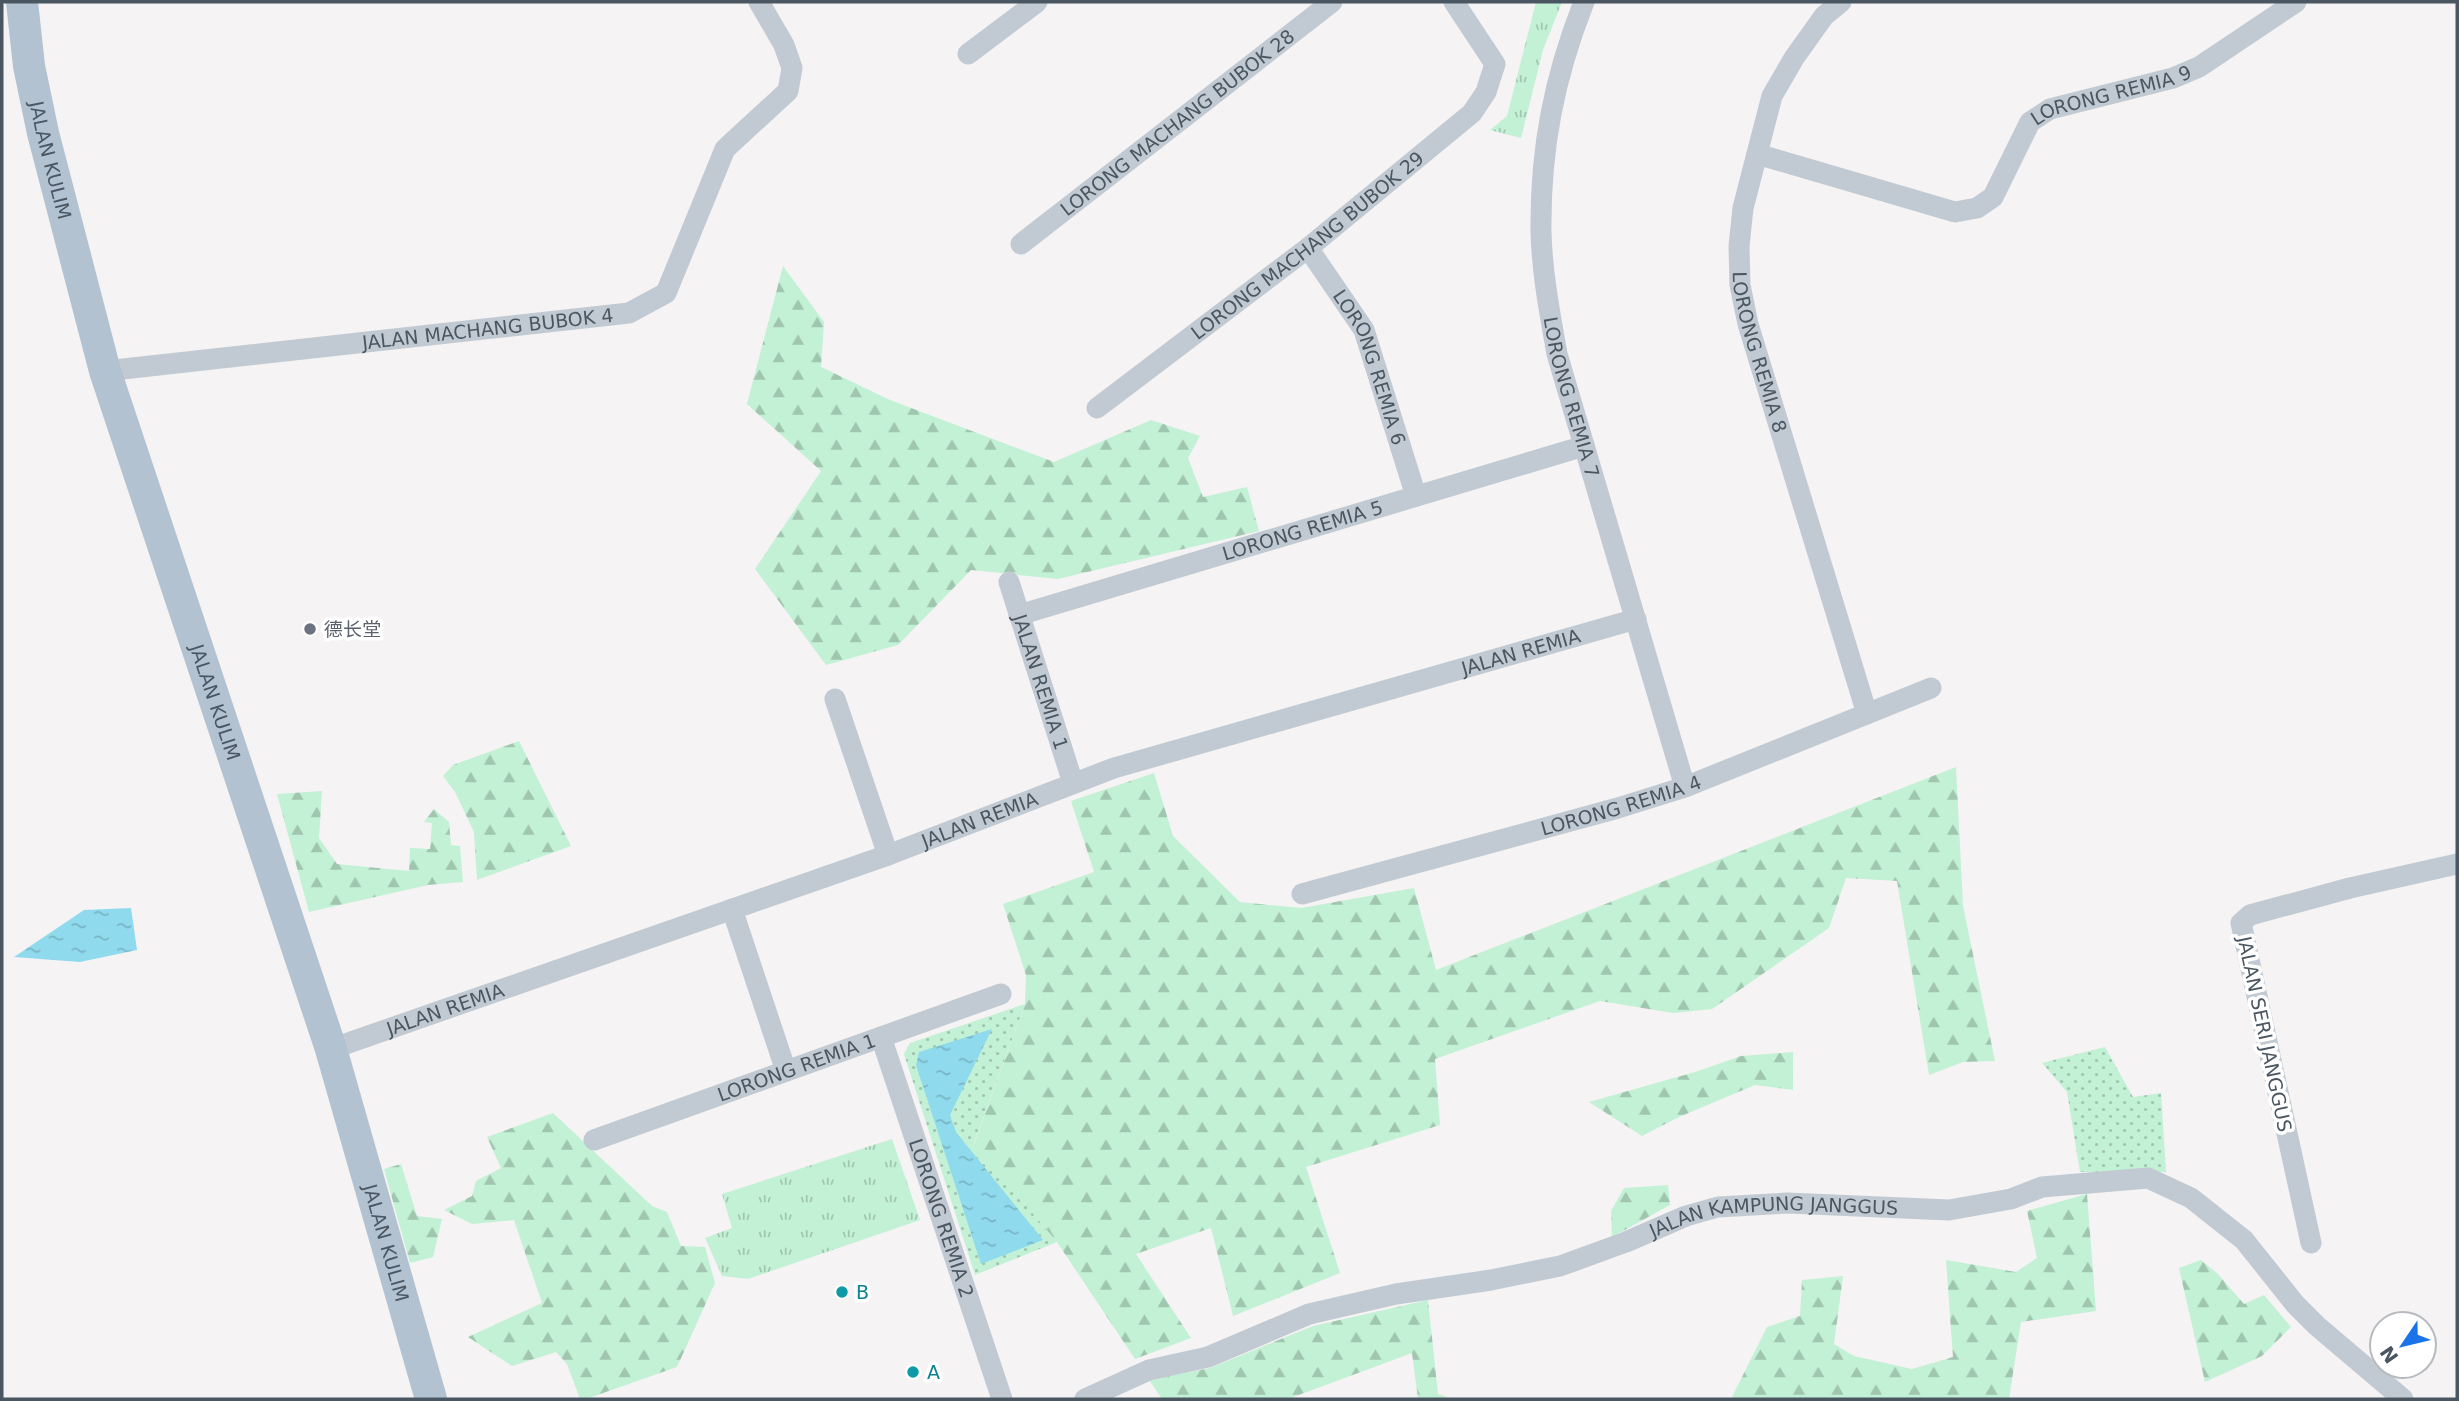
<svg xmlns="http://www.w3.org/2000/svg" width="2459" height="1401" font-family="'DejaVu Sans','Noto Sans SC',sans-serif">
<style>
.grass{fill:url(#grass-dots)}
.forest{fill:url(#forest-firs)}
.park{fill:url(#park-tufts)}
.water{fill:url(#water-ripples)}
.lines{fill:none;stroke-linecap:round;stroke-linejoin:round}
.street{stroke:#c1cad2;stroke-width:21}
.primary{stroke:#b3c2d1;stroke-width:32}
.worship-dot{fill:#6b7280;stroke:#fff;stroke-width:2.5}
.culture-dot{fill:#0f9aa8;stroke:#fff;stroke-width:2.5}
.labels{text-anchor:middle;stroke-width:7;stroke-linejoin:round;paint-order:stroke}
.street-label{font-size:19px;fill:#4a5661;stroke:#fff}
.worship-label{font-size:19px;fill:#5b616d;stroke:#fff;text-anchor:start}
.culture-label{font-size:19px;fill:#0d838f;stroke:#fff;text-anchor:start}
</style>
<defs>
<pattern id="grass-dots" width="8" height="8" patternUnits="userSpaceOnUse" patternTransform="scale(1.75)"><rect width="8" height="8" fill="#c3f1d5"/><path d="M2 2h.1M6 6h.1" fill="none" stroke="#a0c6b0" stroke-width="1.8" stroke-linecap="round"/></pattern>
<pattern id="forest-firs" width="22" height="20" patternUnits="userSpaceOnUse" patternTransform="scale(1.75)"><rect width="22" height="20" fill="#c3f1d5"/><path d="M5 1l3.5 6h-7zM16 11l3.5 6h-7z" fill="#a0c6b0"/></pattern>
<pattern id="park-tufts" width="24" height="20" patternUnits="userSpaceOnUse" patternTransform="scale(1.75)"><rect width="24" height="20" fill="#c3f1d5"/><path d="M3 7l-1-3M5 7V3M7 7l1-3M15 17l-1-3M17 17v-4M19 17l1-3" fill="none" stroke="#a0c6b0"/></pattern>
<pattern id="water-ripples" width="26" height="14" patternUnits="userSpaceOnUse" patternTransform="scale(1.75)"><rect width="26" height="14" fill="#90daee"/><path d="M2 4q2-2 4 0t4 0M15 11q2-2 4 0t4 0" fill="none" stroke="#78b4c4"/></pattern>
</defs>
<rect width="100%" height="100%" fill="#f5f3f3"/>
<path class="grass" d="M1025 1004 974 1143 1057 1242 975 1275 904 1054 910 1043Z
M2105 1047 2133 1097 2161 1093 2166 1172H2080L2067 1092 2042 1063Z"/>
<path class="forest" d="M783 266 824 322 821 367 890 400 1054 462 1151 420 1200 436 1188 458 1203 497 1247 487 1259 531 1058 579 971 570 898 645 826 665 755 569 821 471 747 404Z
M519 741 571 846 477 880 474 832 455 792 443 776 453 765Z
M1956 767 1963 906 1995 1061 1963 1062 1929 1075 1897 881 1846 878 1829 928 1712 1009 1673 1013 1600 1001 1435 1059 1440 1125 1306 1167 1340 1273 1233 1316 1211 1228 1136 1254 1191 1338 1135 1359 1057 1242 974 1144 1025 1004 1026 975 1003 904 1094 872 1071 801 1154 773 1173 836 1240 902 1301 908 1414 888 1436 970Z
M322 791 319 838 337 864 409 871 410 848 430 849 432 823 424 822 434 809 449 822 451 845 460 846 463 882 428 885 309 912 277 794Z
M1793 1052V1090L1755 1085 1679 1117 1642 1136 1589 1102 1695 1072 1741 1056Z
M553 1113 652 1206 667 1212 681 1246 705 1247 715 1283 677 1367 586 1399H580L567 1364 556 1352 512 1366 468 1337 542 1303 514 1220 472 1224 444 1210 472 1196 476 1181 501 1168 487 1137Z
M401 1164 417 1216 442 1219 433 1257 410 1263 384 1169Z
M1668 1185 1670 1205 1612 1237 1611 1211 1624 1188Z
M2087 1194 2096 1311 2021 1322 2009 1399H1731L1767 1327 1800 1316 1802 1280 1843 1276 1834 1344 1854 1356 1912 1369 1953 1357 1946 1260 2016 1272 2037 1258 2027 1211Z
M2201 1260 2218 1274 2244 1304 2264 1295 2291 1327 2262 1356 2205 1382 2179 1268Z
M1428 1300 1438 1394 1452 1399H1418L1412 1353 1288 1399H1162L1149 1380 1210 1368 1313 1326Z"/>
<path class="park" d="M1536 2H1562L1543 50 1521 138 1490 130 1507 116Z
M892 1139 920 1220 748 1279 722 1276 705 1238 732 1228 722 1194Z"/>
<path class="water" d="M131 908 137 950 80 962 14 957 84 910Z
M992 1029 950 1115 956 1132 1043 1240 981 1264 916 1065 919 1052Z"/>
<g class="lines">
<g class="street">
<path id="s1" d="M1584 2C1554 78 1540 149 1541 232 1542 273 1550 314 1557 354L1685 787"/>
<path id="s2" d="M1841 2 1824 16 1794 58 1772 96 1743 208 1739 246 1740 285 1748 324 1867 714"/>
<path d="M968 54 1037 2"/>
<path id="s3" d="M1757 154 1955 212 1977 208 1993 197 2030 122 2050 109 2173 78 2199 67 2296 2"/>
<path id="s4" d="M1021 244 1332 2"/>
<path id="s5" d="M1308 248 1364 330 1416 496"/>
<path id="s6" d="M105 371 629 313 666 293 725 149 788 91 792 68 784 45 759 2"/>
<path id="s7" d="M1097 408 1308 248 1472 113 1486 92 1495 64 1454 2"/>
<path id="s8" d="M1009 582 1073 783"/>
<path id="s9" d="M1019 615 1584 446"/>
<path d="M835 699 888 855"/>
<path id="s10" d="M1302 894 1618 808 1685 787 1931 688"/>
<path d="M732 909 786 1071"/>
<path id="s11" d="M881 1037 1002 1399"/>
<path id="s12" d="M331 1049 888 855 1114 768 1636 619"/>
<path id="s13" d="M594 1140 1001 994"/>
<path d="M2311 1243 2241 923 2250 915 2350 888 2457 864"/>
<path id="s14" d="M1085 1399 1149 1370 1208 1357 1309 1314 1396 1294 1491 1280 1560 1266 1626 1242 1686 1216 1718 1207 1788 1203 1949 1210 2011 1199 2042 1187 2148 1178 2191 1198 2244 1240 2295 1304 2317 1326 2403 1399"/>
</g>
<path class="primary" id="s15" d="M22 2 29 66 43 133 105 371 331 1049 431 1399"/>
</g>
<circle class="worship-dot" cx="310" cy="629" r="7"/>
<g class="culture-dot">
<circle cx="842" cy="1292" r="7"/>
<circle cx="913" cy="1372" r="7"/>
</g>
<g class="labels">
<g class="street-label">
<text dy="7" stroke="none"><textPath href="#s3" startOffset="418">LORONG REMIA 9</textPath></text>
<text dy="7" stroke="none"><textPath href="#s4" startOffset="198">LORONG MACHANG BUBOK 28</textPath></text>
<text dy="7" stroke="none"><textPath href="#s15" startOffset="161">JALAN KULIM</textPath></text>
<text dy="7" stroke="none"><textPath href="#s7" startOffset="266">LORONG MACHANG BUBOK 29</textPath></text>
<text dy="7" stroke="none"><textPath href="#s6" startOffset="385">JALAN MACHANG BUBOK 4</textPath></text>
<text dy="7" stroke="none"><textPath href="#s2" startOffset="380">LORONG REMIA 8</textPath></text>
<text dy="7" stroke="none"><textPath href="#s5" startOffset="136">LORONG REMIA 6</textPath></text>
<text dy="7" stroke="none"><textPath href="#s1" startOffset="404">LORONG REMIA 7</textPath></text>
<text dy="7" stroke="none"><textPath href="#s9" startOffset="296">LORONG REMIA 5</textPath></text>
<text dy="7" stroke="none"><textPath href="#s12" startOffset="1255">JALAN REMIA</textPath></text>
<text dy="7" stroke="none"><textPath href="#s8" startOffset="105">JALAN REMIA 1</textPath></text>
<text dy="7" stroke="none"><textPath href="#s15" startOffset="728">JALAN KULIM</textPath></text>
<text dy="7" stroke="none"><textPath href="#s10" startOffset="331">LORONG REMIA 4</textPath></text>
<text dy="7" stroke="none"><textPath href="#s12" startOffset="688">JALAN REMIA</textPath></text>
<text dy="7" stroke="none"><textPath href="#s12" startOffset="121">JALAN REMIA</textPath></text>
<text transform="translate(2265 1034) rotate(78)" y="7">JALAN SERI JANGGUS</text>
<text dy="7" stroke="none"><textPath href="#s13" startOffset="215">LORONG REMIA 1</textPath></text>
<text dy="7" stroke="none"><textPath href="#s11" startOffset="191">LORONG REMIA 2</textPath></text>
<text dy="7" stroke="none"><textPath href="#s14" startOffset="719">JALAN KAMPUNG JANGGUS</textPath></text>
<text dy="7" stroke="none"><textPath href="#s15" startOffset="1295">JALAN KULIM</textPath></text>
</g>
<g class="worship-label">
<text x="324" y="636">德长堂</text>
</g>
<g class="culture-label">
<text x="856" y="1299">B</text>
<text x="927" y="1379">A</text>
</g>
</g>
<rect width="2459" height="1401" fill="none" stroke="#4a5661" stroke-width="7"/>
<g transform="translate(2403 1345) rotate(235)"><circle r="33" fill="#ffffff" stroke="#b7bbc0" stroke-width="2"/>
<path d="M0-5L12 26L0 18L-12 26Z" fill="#1a73e8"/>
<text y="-10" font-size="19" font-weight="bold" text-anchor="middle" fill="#4a5661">N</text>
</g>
</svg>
